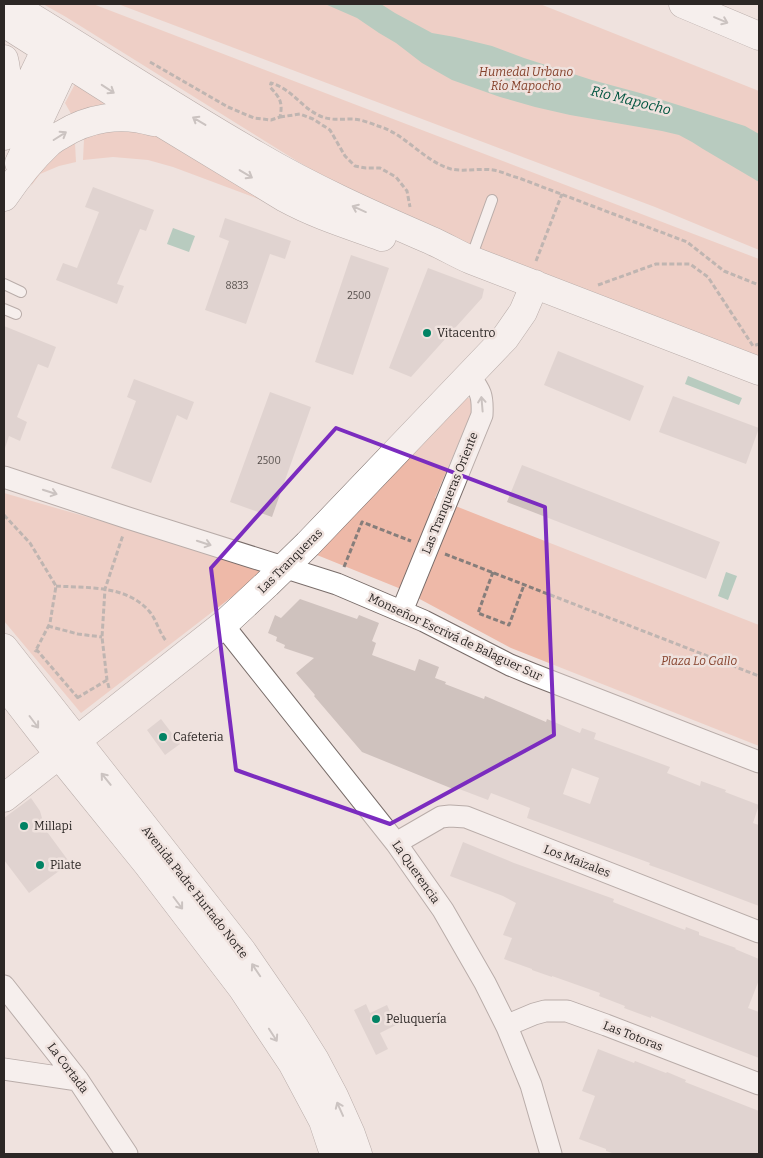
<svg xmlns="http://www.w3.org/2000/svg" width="763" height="1158" font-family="Bitter,serif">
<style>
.green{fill:#eeb9a8}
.water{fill:#75b09a}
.building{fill:#cfc2be;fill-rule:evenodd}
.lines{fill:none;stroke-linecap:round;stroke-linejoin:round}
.lane-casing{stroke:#786c69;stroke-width:12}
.street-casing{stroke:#786c69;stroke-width:23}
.secondary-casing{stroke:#786c69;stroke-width:29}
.highway-casing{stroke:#786c69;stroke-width:29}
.path{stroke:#867e7b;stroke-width:3;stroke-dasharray:5 2.5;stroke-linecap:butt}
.lane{stroke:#fff;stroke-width:10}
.street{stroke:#fff;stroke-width:21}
.secondary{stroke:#fff;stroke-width:28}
.highway{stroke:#fff;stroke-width:28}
.oneway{stroke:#a09e9d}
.marked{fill:none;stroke:#7b2cbf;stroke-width:4;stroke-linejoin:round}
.poi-dot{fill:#018364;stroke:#efe2de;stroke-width:2}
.labels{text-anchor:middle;stroke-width:5;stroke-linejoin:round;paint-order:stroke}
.number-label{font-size:10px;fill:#554e4b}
.park-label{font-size:12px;font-style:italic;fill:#86422c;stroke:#efe2de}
.poi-label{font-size:12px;fill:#2c2725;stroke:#efe2de;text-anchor:start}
.street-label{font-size:12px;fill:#2c2725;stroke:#efe2de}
.water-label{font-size:14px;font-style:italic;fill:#025540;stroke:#efe2de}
</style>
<rect width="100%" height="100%" fill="#efe2de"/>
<path class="green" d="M43 4H93L759 259V358L383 211 297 161 66 17Z
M118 4H540L759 91V250L655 207Z
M75 84 127 104 74 119 65 103Z
M149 124 315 220 173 167 148 160 113 157 83 160 84 139 80 132Z
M75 143 76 162 59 166 40 174 31 186 35 175 51 154Z
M463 398H469L473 402V409L435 498 759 625V746L511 648 401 589 312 553Z
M4 493 268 569 81 713 4 621Z"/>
<path class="water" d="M325 4H381L395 13 432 33 455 37 492 46 524 58 592 80 640 93 745 126 759 134V182L703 149 692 142 679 135 662 131 570 115 535 107 500 97 452 80 422 63 396 43 379 33 357 18Z
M173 228 195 236 189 252 167 244Z
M688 376 742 398 739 405 685 384Z
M726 572 737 576 728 600 718 596Z"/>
<path class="building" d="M93 187 154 210 146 231 140 229 117 284 124 286 117 304 56 280 63 263 77 268 99 212 85 207Z
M225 218 291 241 285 259 270 254 246 324 205 310 229 241 219 237Z
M351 255 389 268 353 375 315 362Z
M428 268 484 289 482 298 411 377 389 368Z
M4 326 56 347 48 368 38 364 17 417 27 422 20 441 9 436 5 448Z
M558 351 644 386 630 421 544 385Z
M134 379 194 402 187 420 177 415 151 483 111 468 136 401 127 397Z
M270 392 311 407 272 517 230 502Z
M673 396 759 428 746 464 659 432Z
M522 465 720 542 706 579 507 502Z
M300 599 357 619 359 615 379 623 372 641 376 643 372 655 415 671 419 659 439 667 435 678 446 682 445 684 484 699 485 696 546 722 547 719 580 733 582 728 596 733 594 739 670 767 667 773 700 786 701 781 726 790 725 792 759 805 753 823 759 825V906L669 872 649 865 650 863 527 818 530 808 491 793 488 800 454 787 453 789 362 752 314 696 315 695 296 673 314 658 284 648 285 645 276 641 277 637 268 633 275 615 281 618ZM572 768 599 778 590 804 563 794Z
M161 719 180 744 165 755 147 730Z
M31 798 40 811 45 829 70 863 29 893 4 860V818Z
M463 842 514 863 614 899 613 902 641 913 685 930 686 927 699 932V935L736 948 735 949 759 959V980L748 1008 759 1012V1058L651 1016V1018L624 1008 625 1006 599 996 600 993 552 976V977L532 970V969L504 959 512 938 503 935 516 903 503 896 450 876Z
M366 1004 370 1013 387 1005 396 1025 380 1033 388 1049 376 1055 354 1010Z
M598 1049 634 1063 635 1061 666 1073 667 1072 686 1080 685 1082 759 1111V1154H615L606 1151V1149L579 1139 595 1096 582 1091Z"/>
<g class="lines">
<g class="lane-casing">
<path id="lane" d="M471 258 492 200
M4 284 21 292
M4 309 16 314"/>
</g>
<g class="street-casing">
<path id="street" d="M4 477 128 518 337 584 424 621 510 665 532 674 759 762
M402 611 482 415C483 396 481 391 469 376
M223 625 396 843 443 910 485 983 507 1027 531 1085 551 1154
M396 843 441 817 450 816 466 817 759 932
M4 986 78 1080 127 1154
M507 1027 515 1022 534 1014 545 1011H567L606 1025 759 1084
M4 1069 78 1080"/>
</g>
<g class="secondary-casing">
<path id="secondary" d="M10 4C92 53 172 107 256 155 312 188 370 214 430 240 444 246 457 254 471 260L759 371
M4 23 163 124 285 198C316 215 349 225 382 237
M4 59C8 74 7 90 4 105
M4 136 53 34
M19 163 74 46
M4 197C17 178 31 160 48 144 52 140 56 138 61 135 88 118 121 112 153 122
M4 648 242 951 293 1025 315 1060 334 1096 351 1134 358 1154
M4 684 59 755 148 865 242 988 292 1063 323 1121 334 1154
M4 798 223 625 267 584 308 544 505 338 523 312 535 284"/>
</g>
<g class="highway-casing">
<path id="highway" d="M683 4 759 36"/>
</g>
<path class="path" d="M150 62 228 107 254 118 271 120 280 117C283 102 280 98 270 87L271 83C292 89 300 106 318 115 329 121 340 119 352 119 360 119 370 123 378 126 406 134 423 161 451 169 464 172 479 168 493 170 501 171 510 176 519 178L687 242 724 271 759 285
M280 117 300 114 313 119 330 130 345 156 355 166 366 168H380L396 177 407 191 410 207
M536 261 562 194
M598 285 656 264H690L708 277 753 346 759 344
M4 515 30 543 56 586 50 623 35 652
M445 554 759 676
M344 567 362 522 411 541
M493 572 478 613 509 625 524 585
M56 586C88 588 126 585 149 611 157 620 159 633 167 642
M48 626 78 634 102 637
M36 649 78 698
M109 688 107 680 102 637 105 589 123 535
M77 698 107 680"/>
<use href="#lane" class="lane"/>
<use href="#street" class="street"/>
<use href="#secondary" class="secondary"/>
<use href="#highway" class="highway"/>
</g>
<defs><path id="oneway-shaft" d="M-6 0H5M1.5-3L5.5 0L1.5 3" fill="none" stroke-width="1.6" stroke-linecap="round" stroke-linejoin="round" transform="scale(1.25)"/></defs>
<g class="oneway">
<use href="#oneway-shaft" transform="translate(721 20) rotate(23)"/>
<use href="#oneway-shaft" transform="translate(108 89) rotate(33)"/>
<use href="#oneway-shaft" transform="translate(199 121) rotate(-149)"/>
<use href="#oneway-shaft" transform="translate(60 136) rotate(-32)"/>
<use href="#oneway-shaft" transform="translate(246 174) rotate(31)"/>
<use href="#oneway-shaft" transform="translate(359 209) rotate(-156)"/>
<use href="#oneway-shaft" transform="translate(482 404) rotate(-95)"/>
<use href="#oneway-shaft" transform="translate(50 492) rotate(18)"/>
<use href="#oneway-shaft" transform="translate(204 543) rotate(18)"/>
<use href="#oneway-shaft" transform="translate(34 722) rotate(53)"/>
<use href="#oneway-shaft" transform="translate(106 779) rotate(-129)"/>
<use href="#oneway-shaft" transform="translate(178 903) rotate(53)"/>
<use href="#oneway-shaft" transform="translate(256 970) rotate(-124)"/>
<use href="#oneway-shaft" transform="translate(273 1035) rotate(57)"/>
<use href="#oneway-shaft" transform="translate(340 1109) rotate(-114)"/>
</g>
<path d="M0 0H763V1158H0ZM336 428 545 507 554 735 390 824 236 770 211 568Z" fill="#efe2de" fill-opacity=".55" fill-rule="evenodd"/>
<path class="marked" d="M336 428 545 507 554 735 390 824 236 770 211 568Z"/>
<g class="poi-dot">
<circle cx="427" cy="333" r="5"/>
<circle cx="163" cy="737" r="5"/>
<circle cx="24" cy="826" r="5"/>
<circle cx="40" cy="865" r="5"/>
<circle cx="376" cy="1019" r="5"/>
</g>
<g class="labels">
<g class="number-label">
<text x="237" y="289">8833</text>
<text x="359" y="299">2500</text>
<text x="269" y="464">2500</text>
</g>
<g class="park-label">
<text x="526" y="76">Humedal Urbano<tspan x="526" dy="14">Río Mapocho</tspan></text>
<text x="699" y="665">Plaza Lo Gallo</text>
</g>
<g class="poi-label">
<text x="437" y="337">Vitacentro</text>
<text x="173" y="741">Cafeteria</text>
<text x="34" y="830">Millapi</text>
<text x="50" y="869">Pilate</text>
<text x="386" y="1023">Peluquería</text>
</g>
<g class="street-label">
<text transform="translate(450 493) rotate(-68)" y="4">Las Tranqueras Oriente</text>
<text transform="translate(290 561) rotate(-45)" y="4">Las Tranqueras</text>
<text transform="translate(455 637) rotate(25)" y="4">Monseñor Escrivá de Balaguer Sur</text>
<text transform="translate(577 861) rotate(21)" y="4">Los Maizales</text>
<text transform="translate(416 872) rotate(55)" y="4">La Querencia</text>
<text transform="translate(195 892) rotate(52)" y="4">Avenida Padre Hurtado Norte</text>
<text transform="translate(633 1036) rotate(21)" y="4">Las Totoras</text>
<text transform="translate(68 1068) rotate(53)" y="4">La Cortada</text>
</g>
<g class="water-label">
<text transform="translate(631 100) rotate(14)" y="5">Río Mapocho</text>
</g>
</g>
<rect width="763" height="1158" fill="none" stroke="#2c2725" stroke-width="10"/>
</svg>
